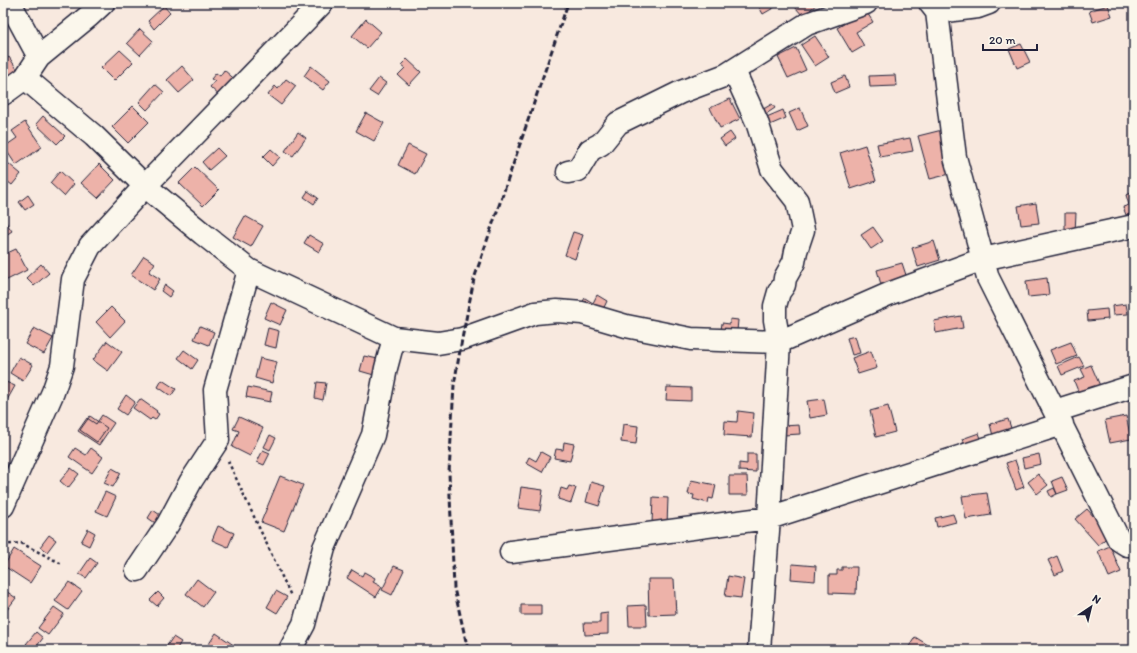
<svg xmlns="http://www.w3.org/2000/svg" width="1137" height="653" font-family="Itim,sans-serif">
<style>
.building{fill:#edb2a9;stroke:#22223b}
.lines{fill:none;stroke-linecap:round;stroke-linejoin:round}
.minor-casing{stroke:#22223b;stroke-width:25}
.path{stroke:#22223b;stroke-width:2.5;stroke-dasharray:3 3;stroke-linecap:butt}
.minor{stroke:#fbf7ec;stroke-width:22}
.rail{stroke:#22223b;stroke-width:3;stroke-dasharray:6 3;stroke-linecap:butt}
</style>
<rect width="100%" height="100%" fill="#f8e9df"/>
<filter id="ink" filterUnits="userSpaceOnUse"><feTurbulence type="fractalNoise" baseFrequency=".025" numOctaves="2"/><feDisplacementMap in="SourceGraphic" scale="8" xChannelSelector="R" yChannelSelector="G"/><feConvolveMatrix kernelMatrix="1 2 1 2 8 2 1 2 1" color-interpolation-filters="sRGB"/></filter>
<g filter="url(#ink)">
<path class="building" d="M761 3H773L775 7 763 14 758 5Z
M800 3H818L803 16 795 7Z
M1108 5 1112 16 1093 22 1089 11Z
M164 6 170 13 154 29 148 21Z
M866 11 873 22 856 32 864 46 852 53 837 28Z
M366 19 381 32 367 48 352 36Z
M140 29 153 41 140 55 127 43Z
M815 36 829 57 815 66 801 45Z
M1021 44 1030 62 1017 68 1009 49Z
M796 48 806 70 788 78 778 57Z
M120 50 133 62 114 81 101 68Z
M9 57 19 72 3 81V61Z
M407 59 421 72 409 85 398 75 405 68 401 65Z
M182 66 194 80 179 93 167 80Z
M311 66 330 81 323 90 304 76Z
M224 70 239 83 224 100 210 87 215 81 211 79 216 73 220 76Z
M895 75 896 86 870 87 869 76Z
M845 76 849 87 835 93 831 82Z
M379 78 386 83 377 96 369 91Z
M286 79 296 86 281 105 268 95 275 86 278 89Z
M155 84 164 92 147 110 139 102Z
M730 99 740 119 720 128 710 108Z
M772 104 775 108 763 116 760 111Z
M133 106 149 122 128 143 112 127Z
M800 108 808 126 797 131 789 113Z
M783 110 786 118 765 127 762 119Z
M366 113 384 123 374 141 356 131Z
M43 116 65 136 57 144 36 124Z
M25 122 42 147 16 165 4 147 17 138 12 131Z
M942 130 954 173 930 179 918 136Z
M298 132 306 138 293 156 285 151Z
M730 132 735 139 725 146 720 139Z
M910 138 913 151 880 157 877 144Z
M408 145 426 154 415 174 398 165Z
M865 145 876 181 851 189 840 153Z
M217 148 225 156 209 170 202 162Z
M271 149 280 157 272 166 263 157Z
M3 159 21 174 12 185 3 178Z
M99 164 115 180 98 198 81 183Z
M195 167 219 190 203 206 179 183Z
M60 171 74 184 64 196 50 183Z
M308 191 318 198 314 204 304 197Z
M1134 192V213L1126 215 1123 207 1129 205 1126 195Z
M28 195 34 204 25 210 19 202Z
M1036 203 1039 223 1021 225 1018 206Z
M1065 213H1076L1075 232H1065Z
M245 216 263 226 251 247 233 237Z
M3 218 12 231 6 235 3 230Z
M873 227 883 241 871 249 861 235Z
M573 232 583 235 575 259 565 255Z
M309 235 324 244 319 252 304 243Z
M934 241 940 260 918 267 912 248Z
M16 249 27 270 3 282V255Z
M144 256 155 263 149 272 160 279 153 290 131 275Z
M902 263 909 284 883 292 877 270Z
M41 264 49 273 34 286 26 278Z
M1047 278 1049 295 1028 297 1026 281Z
M165 285 173 291 169 297 161 291Z
M597 295 607 301 599 318 580 306 585 298 593 303Z
M271 302 287 310 280 325 264 318Z
M1126 304 1128 314 1113 315 1112 306Z
M111 307 125 321 110 337 96 322Z
M1107 309 1108 319 1088 321 1087 311Z
M961 316 963 328 936 333 934 321Z
M730 319 738 320 737 331 721 330 722 323 730 324Z
M200 326 214 332 209 345 194 339Z
M34 328 53 338 44 354 25 344Z
M268 328 279 331 276 348 264 345Z
M855 336 860 353 852 355 847 338Z
M107 341 122 352 108 371 93 360Z
M1071 342 1077 356 1056 364 1050 350Z
M184 350 198 360 192 369 178 358Z
M871 351 877 368 858 374 852 358Z
M364 356 378 359 374 375 360 371Z
M19 357 33 365 23 381 10 373Z
M1079 357 1084 366 1062 375 1058 366Z
M260 358 277 362 272 383 255 378Z
M1091 365 1101 388 1080 396 1074 381 1085 377 1081 369Z
M162 380 176 389 171 396 158 387Z
M6 382 15 386 6 402 3 400V387Z
M317 382 326 383 323 400 315 398Z
M248 387 272 392 270 402 246 397Z
M667 387 691 388V401L666 400Z
M126 395 135 402 126 415 117 409Z
M140 399 157 411 156 412 159 414 155 420 152 418 150 420 133 408Z
M824 399 827 415 810 418 807 401Z
M888 406 895 432 876 437 870 411Z
M738 411 754 413 752 437 724 435 725 421 737 422Z
M102 415 114 423 99 445 78 431 87 418 96 424Z
M90 416 107 428 97 442 80 430Z
M1126 416 1131 439 1110 443 1105 420Z
M239 417 263 428 250 456 232 447 239 431 233 429Z
M1008 419 1012 431 993 436 990 424Z
M623 424 638 426 636 444 621 442Z
M799 425 800 434 784 435 783 426Z
M979 433 983 444 966 450 962 439Z
M270 435 276 438 270 450 264 447Z
M564 442 574 444 570 461 554 458 556 449 563 450Z
M75 448 86 455 91 448 103 457 92 473 69 457Z
M263 450 270 453 264 465 257 462Z
M541 452 550 457 542 472 526 463 529 457 536 461Z
M747 454H756V472L739 471V463L747 464Z
M1039 454 1041 464 1024 468 1022 458Z
M1015 460 1024 487 1016 490 1006 463Z
M71 468 79 474 68 488 60 481Z
M112 468 121 473 113 487 104 483Z
M1038 474 1048 485 1037 494 1028 482Z
M280 476 303 485 284 531 261 522Z
M729 476H747L748 495H729Z
M1062 477 1068 490 1057 494 1052 481Z
M691 480 716 485 713 499 709 498 708 503 693 499 694 495 688 494Z
M591 482 605 486 599 506 586 502Z
M569 486 576 488 571 503 558 499 561 488 567 490Z
M521 487 543 490 540 511 518 508Z
M1054 488 1057 494 1051 497 1048 491Z
M105 492 116 497 107 516 96 511Z
M987 493 991 515 966 519 962 496Z
M653 497 668 498 667 525 652 524Z
M1087 509 1110 535 1098 545 1075 519Z
M153 510 163 517 158 525 148 518Z
M953 514 956 522 937 527 935 518Z
M218 526 234 533 228 547 212 540Z
M88 529 95 533 89 546 81 542Z
M49 535 56 540 47 552 40 547Z
M1110 546 1121 572 1109 577 1098 551Z
M14 549 41 566 30 583 4 566Z
M1057 556 1063 571 1055 575 1048 560Z
M90 558 97 563 86 578 79 574Z
M792 564 816 566 815 581 791 579Z
M394 566 404 570 392 595 382 590Z
M842 567H857L856 594 829 593V575H837V570H842Z
M352 570 362 576 364 572 375 578 373 582 382 587 376 597 347 578Z
M728 576 744 579 741 598 725 596Z
M197 579 214 592 203 607 186 594Z
M648 579H674L676 614 649 615Z
M69 582 82 591 68 610 55 601Z
M3 589 16 598 6 611 3 609Z
M276 591 287 597 277 613 267 607Z
M158 592 164 598 157 606 150 600Z
M521 605H541V615H521Z
M646 605 647 626H629L628 606Z
M54 607 64 614 48 635 38 628Z
M608 613V634L585 635 584 623H600V614Z
M36 632 43 638 34 650 26 644Z
M216 633 238 648 237 650H205Z
M173 637 181 642 176 650H164Z
M915 637 928 645 925 650H907Z"/>
<g class="lines">
<g class="minor-casing">
<path id="minor" d="M10 3 39 57 89 16 103 3
M930 3 937 12 955 157 988 278 1119 540 1127 545H1134
M937 12 978 7 989 3
M39 57 25 78 94 136 145 186 203 234 249 270 215 390 218 440 191 481 168 524 137 570
M734 71 757 122 772 169 797 201 803 230 796 251 794 262 785 278 784 285 779 292 775 306V320L779 342 769 518 759 650
M3 94 25 78
M568 172 578 170 590 150 601 144 618 123 681 92 726 75 807 24 866 3
M249 270 394 338 386 368 373 435 324 548 304 624 290 650
M394 338 438 343 462 339 535 313 557 311 582 313 626 326 691 339 779 342 891 293 983 259 1134 226
M1055 411 1134 386
M3 506 53 392 62 366 73 279 90 246 145 186 322 3
M511 552 769 518 1062 424"/>
</g>
<path class="path" d="M228 461 291 596
M3 545 21 543 62 564"/>
<use href="#minor" class="minor"/>
<path class="rail" d="M468 650 454 588 449 473 454 385 462 339 474 279 568 3"/>
</g>
</g>
<rect width="1137" height="653" fill="none" stroke="#fbf7ec" stroke-width="16"/>
<rect x="8" y="8" width="1121" height="637" fill="none" stroke="#22223b" stroke-width="1.5" filter="url(#ink)"/>
<g transform="translate(1091 607) rotate(35)" stroke="#fbf7ec" stroke-width="3" paint-order="stroke">
<path d="M0-3L7 15L0 10L-7 15Z" fill="#22223b"/>
<text y="-6" font-size="11" font-weight="bold" text-anchor="middle" fill="#22223b">N</text>
</g>
<path d="M983 44v6h54v-6" fill="none" stroke="#22223b" stroke-width="2"/>
<text x="989" y="44" font-size="12" fill="#22223b" stroke="#fbf7ec" stroke-width="3" paint-order="stroke">20 m</text>
</svg>
